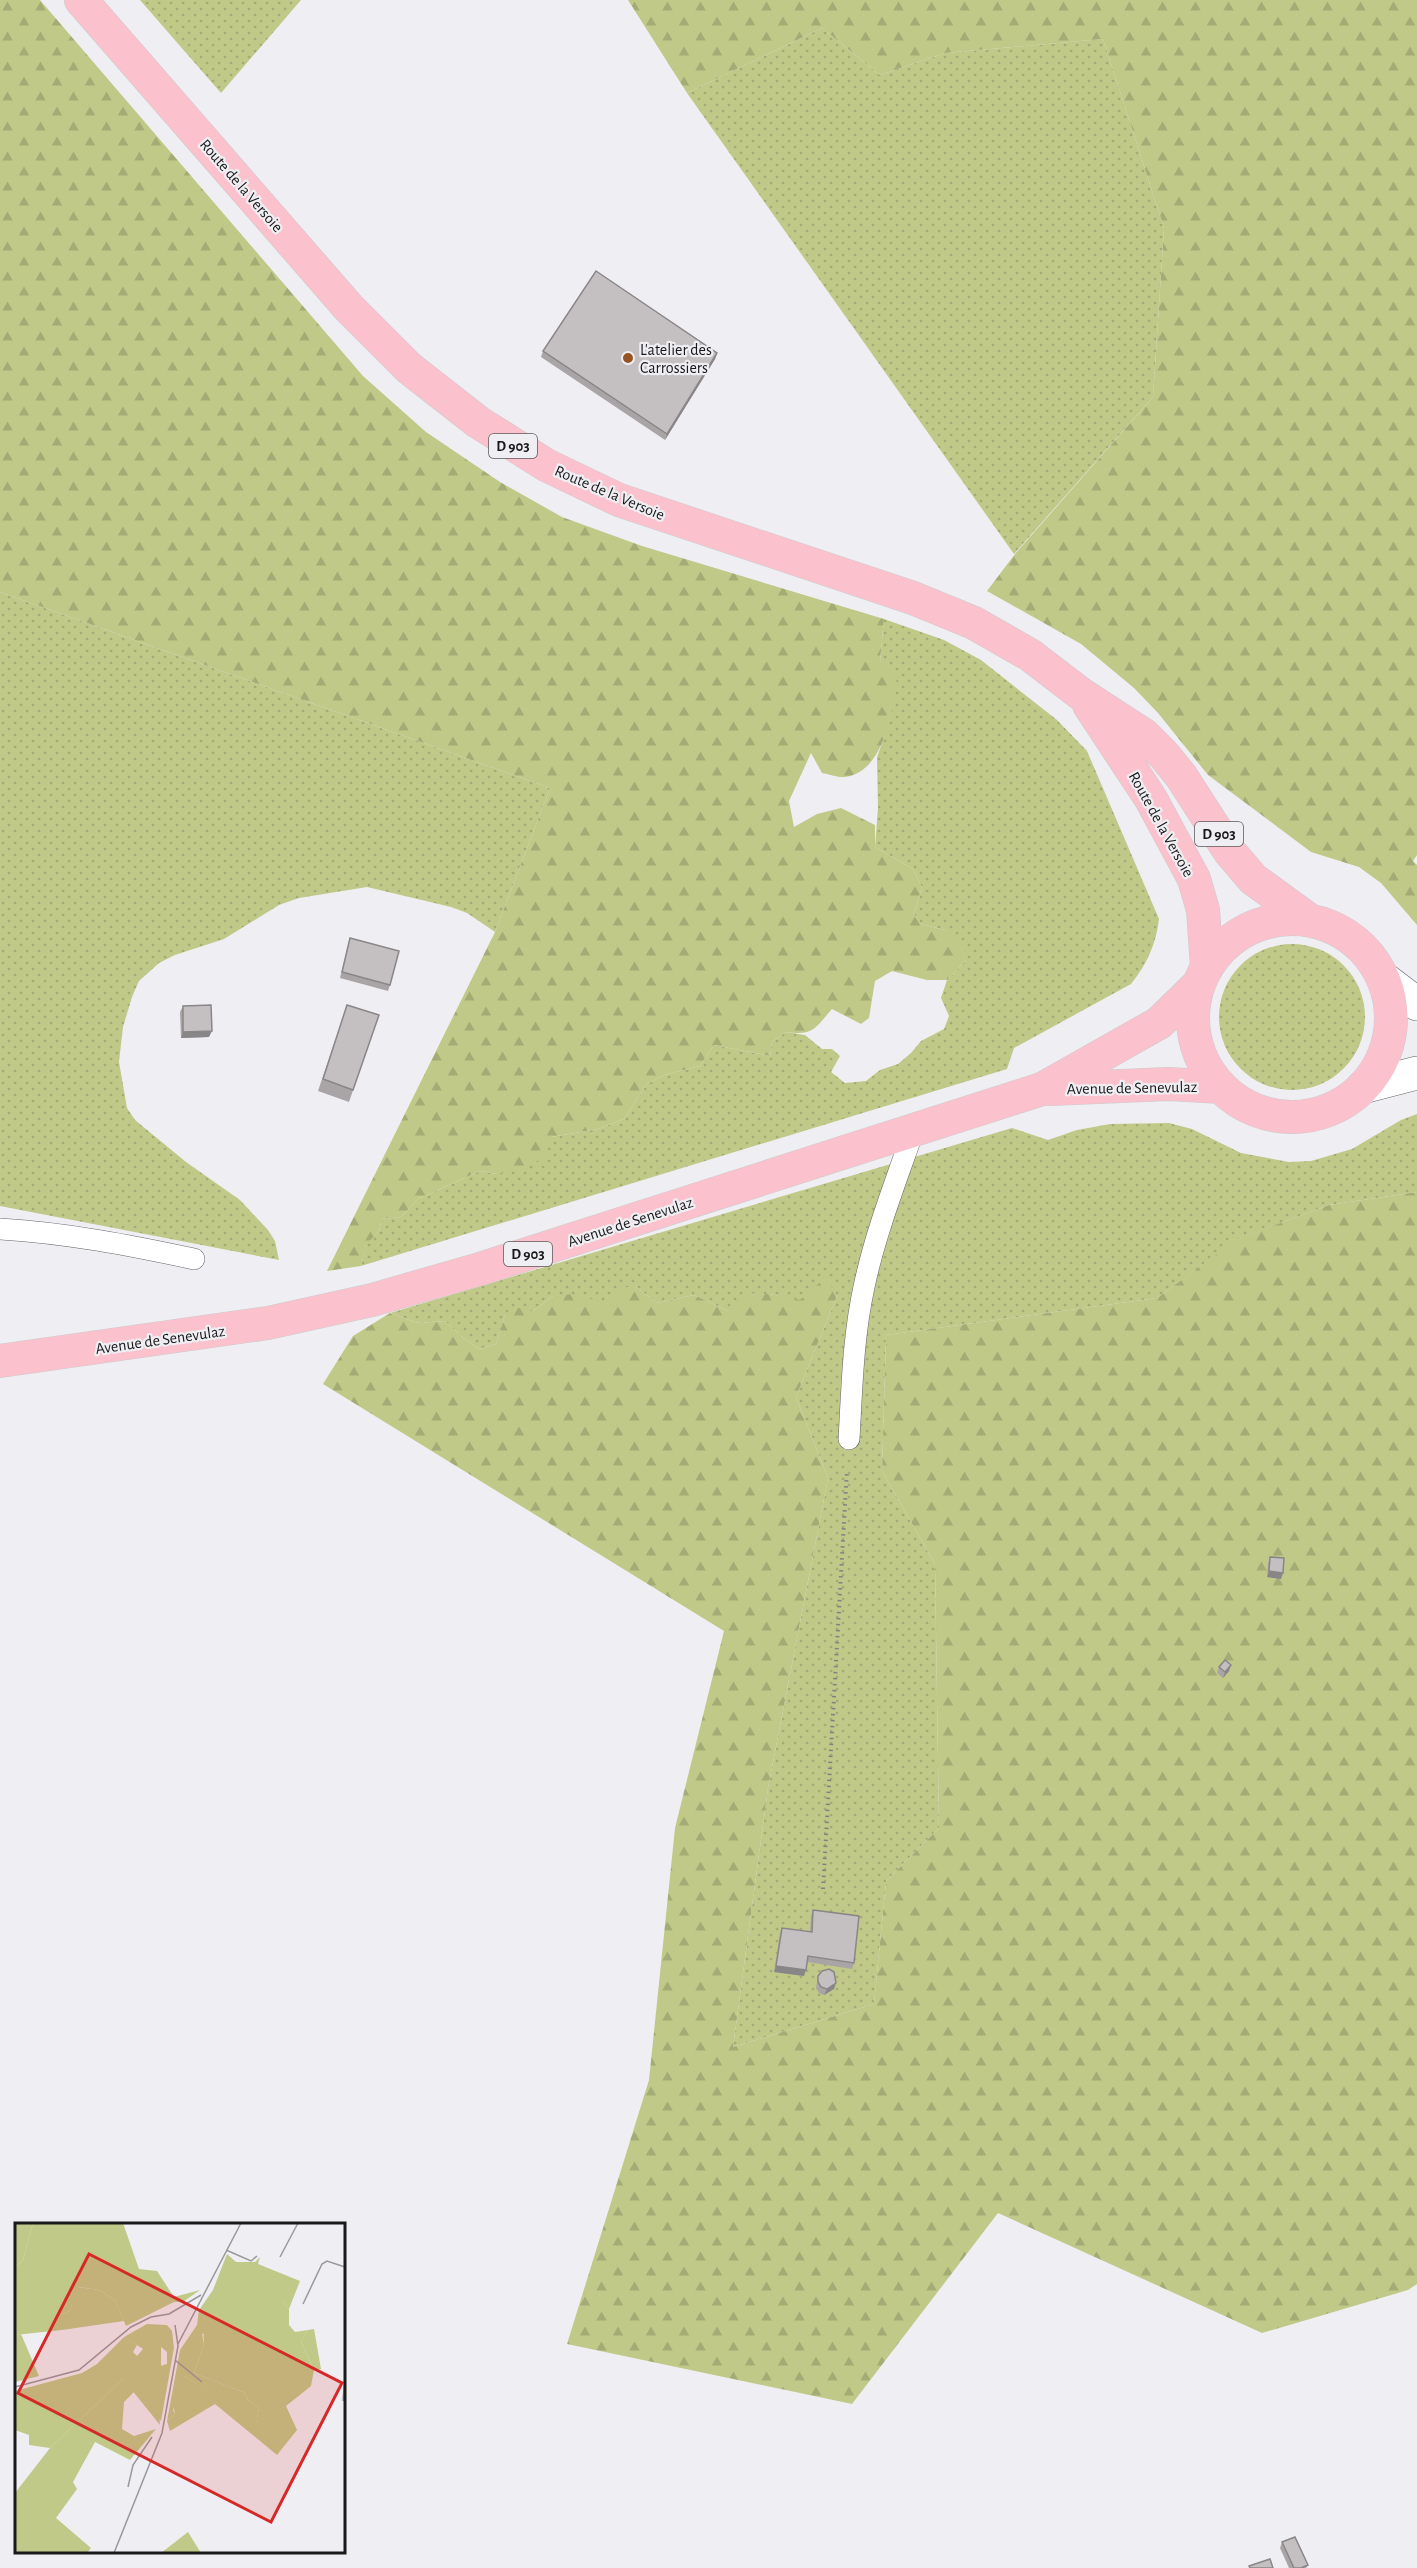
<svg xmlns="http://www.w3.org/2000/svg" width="1417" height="2568" font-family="'Alegreya Sans',sans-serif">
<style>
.grass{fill:url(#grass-dots)}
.forest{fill:url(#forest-firs)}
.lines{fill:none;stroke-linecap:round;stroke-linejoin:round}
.service-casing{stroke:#656468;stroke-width:22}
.secondary-casing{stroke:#656468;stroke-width:34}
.primary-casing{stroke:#cccccd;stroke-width:34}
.path{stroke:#818183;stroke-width:4;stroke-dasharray:1.5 4.5;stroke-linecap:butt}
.service{stroke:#fff;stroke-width:21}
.secondary{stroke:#fff;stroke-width:33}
.primary{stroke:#fbc1cc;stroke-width:33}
.wall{fill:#a9a5a6}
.shaded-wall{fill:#898687}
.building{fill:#c4c0c1;stroke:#898687;stroke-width:1.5}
.poi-dot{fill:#965423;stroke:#efeff3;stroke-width:2}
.labels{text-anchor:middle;stroke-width:4.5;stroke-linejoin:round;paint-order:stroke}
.shield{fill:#efeff3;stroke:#59595b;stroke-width:1.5}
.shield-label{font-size:15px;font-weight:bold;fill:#19191a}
.street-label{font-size:16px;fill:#19191a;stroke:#efeff3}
.poi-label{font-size:16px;fill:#19191a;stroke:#efeff3;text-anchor:start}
.inset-road{fill:none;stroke:#99999c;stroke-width:1.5}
.view{fill:#d62828;fill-opacity:0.15;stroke:#d62828;stroke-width:3}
.inset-edge{fill:none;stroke:#19191a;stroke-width:3}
</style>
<defs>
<pattern id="grass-dots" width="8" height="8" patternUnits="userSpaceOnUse" patternTransform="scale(1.5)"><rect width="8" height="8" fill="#c0c988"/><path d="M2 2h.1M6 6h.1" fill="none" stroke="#a4ac75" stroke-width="1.8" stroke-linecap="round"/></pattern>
<pattern id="forest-firs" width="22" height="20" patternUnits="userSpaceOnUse" patternTransform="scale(1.5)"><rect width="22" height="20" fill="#c0c988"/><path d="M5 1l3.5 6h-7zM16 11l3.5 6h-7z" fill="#a4ac75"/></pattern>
</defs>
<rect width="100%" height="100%" fill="#efeff3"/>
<path class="grass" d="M140 0H301L221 93Z
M822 28 880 75 945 53 1103 39 1164 228 1153 397 1014 554 687 93Z
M0 592 550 788 495 932 467 913 451 907 367 887 299 898 279 905 224 939 175 955 159 963 139 981 132 997 123 1027 119 1062 127 1108 135 1120 186 1162 240 1200 268 1230 275 1241 279 1260 0 1206Z
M884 619 944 640 981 660 1057 720 1087 751 1159 919C1156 944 1147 964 1131 984L1014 1048 1007 1069 361 1266 366 1244 379 1231 382 1219 401 1217 418 1199 480 1171 497 1174 551 1137 598 1129 624 1119 647 1084 664 1075 700 1066 714 1045 770 1056 772 1042 786 1032 805 1035 822 1049H832L840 1056 831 1072 845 1083 866 1081 880 1070 898 1064 911 1053 921 1041 944 1029 949 1016 941 998 947 980 966 960 945 930 921 924 914 914 922 888 913 869 875 847 878 808 877 757 885 735 895 690 880 661Z
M1219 1017a73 73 0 1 1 146 0a73 73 0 1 1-146 0Z
M1417 1114V1192L1329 1205 1240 1238 1157 1298 886 1335 882 1471 935 1564 939 1828 886 1881 874 2004 733 2047 768 1788 828 1478 796 1397 837 1296 810 1292 800 1301 770 1294 728 1311 694 1295 657 1303 636 1287 610 1304 553 1296 533 1311 505 1315 496 1344 479 1349 462 1337 445 1321 418 1323 390 1313 1012 1128 1048 1140 1077 1130 1110 1124 1169 1123 1192 1129 1241 1153 1289 1162 1311 1161 1352 1149 1401 1120Z"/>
<path class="forest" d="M0 0H40L363 376 426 432 500 482 562 517 642 546 884 619 880 661 897 675C894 707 885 772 845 777 839 778 829 774 822 773L811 753 789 801 794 827 817 814 841 808 875 825V847L913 869 922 888 914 914 921 924 945 930 963 943 966 960 947 980H927L892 971 875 981 869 1018 861 1024 832 1009C815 1028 814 1036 786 1032L772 1042 770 1056 714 1045 700 1066 664 1075 647 1084 624 1119 598 1129 551 1137 547 1154 529 1167 497 1174 480 1171 418 1199 401 1217 382 1219 379 1231 366 1245 361 1266 327 1271 495 932 550 788 0 592Z
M628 0H1417V855L1413 861 1417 865V925L1381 883 1359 867 1311 852 1208 775 1158 713 1134 688 1081 644 987 591 1015 554 1153 397 1164 228 1103 39 945 53 880 75 822 28 687 93Z
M1417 1192V2284L1408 2290 1262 2333 998 2213 852 2404 567 2344 649 2080 675 1828 724 1631 323 1384 353 1336 390 1313 418 1323 445 1321 462 1337 479 1349 496 1344 505 1315 514 1307 533 1311 553 1296 573 1294 610 1304 621 1287H636L657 1303 694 1295 728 1311 745 1293 770 1294 800 1300 826 1277 837 1296 796 1397 828 1478 768 1788 733 2047 874 2004 886 1881 939 1828 935 1564 882 1471 886 1335 1157 1298 1239 1238 1329 1205Z"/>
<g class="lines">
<g class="service-casing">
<path id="service" d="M0 1229C66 1233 129 1245 194 1259
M849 1439C852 1388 853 1337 864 1287 875 1234 896 1181 914 1129"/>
</g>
<g class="secondary-casing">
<path id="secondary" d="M1383 978 1417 1004
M1363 1087 1417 1073"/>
</g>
<g class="primary-casing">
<path id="primary" d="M81 0 349 308 409 368 478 422 546 465 619 500 913 598 974 623 1030 655 1081 694 1144 735 1164 755 1181 776 1230 852 1253 879 1308 919
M1089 705 1151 799 1194 879 1203 910 1207 967
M1193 1018a99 99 0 1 1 198 0a99 99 0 1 1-198 0Z
M1050 1089 1169 1084 1221 1087
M0 1361 268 1323 372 1300 480 1269 1042 1089 1159 1023 1198 985"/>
</g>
<path class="path" d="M823 1889 847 1470"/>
<use href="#service" class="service"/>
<use href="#secondary" class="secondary"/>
<use href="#primary" class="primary"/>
</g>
<path class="wall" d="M543 351 717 353 715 359 665 440 541 357Z
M350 938 390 985 388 991 340 978Z
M347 1005 379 1015 349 1102 318 1091Z
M183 1006 209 1037 181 1038 180 1012Z
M1270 1557 1281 1579 1267 1577 1268 1563Z
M1219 1667 1229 1671 1223 1678 1217 1673Z
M813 1910 854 1963 852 1969 807 1962 804 1976 774 1972 780 1934 782 1928 810 1932 811 1916Z
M818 1976 834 1989 824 1995 819 1993 816 1988Z
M1282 2542 1308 2565 1306 2568H1289L1280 2548Z"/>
<path class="shaded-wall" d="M717 353 715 359 665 440 667 434Z
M212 1031 209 1037 181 1038 183 1032Z
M1269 1571 1283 1573 1281 1579 1267 1577Z
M1231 1665 1229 1671 1223 1678 1225 1672Z
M776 1966 806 1970 804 1976 774 1972Z
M836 1983 834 1989 824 1995 827 1989Z"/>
<path class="building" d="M596 271 717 353 667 434 543 351Z
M350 938 399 951 390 985 342 972Z
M211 1005 212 1031 183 1032V1006Z
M347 1005 379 1015 353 1090 323 1079Z
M1270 1557 1284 1558 1283 1573 1269 1571Z
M1225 1660 1231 1665 1225 1672 1219 1667Z
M813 1910 859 1916 854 1963 808 1956 806 1970 776 1966 782 1928 812 1932Z
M829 1969 834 1972 836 1983 827 1989 821 1987 818 1982V1976L822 1971Z
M1295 2537 1308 2565 1301 2568H1294L1282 2542Z
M1270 2559 1273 2568H1250L1249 2566Z"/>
<circle class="poi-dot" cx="628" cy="358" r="6"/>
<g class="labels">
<g class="shield">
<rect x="489" y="434" width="48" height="24" rx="4.5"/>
<rect x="1195" y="822" width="48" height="24" rx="4.5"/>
<rect x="504" y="1242" width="48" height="24" rx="4.5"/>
</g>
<g class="shield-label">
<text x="513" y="451">D 903</text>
<text x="1219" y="839">D 903</text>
<text x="528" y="1259">D 903</text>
</g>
<g class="street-label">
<text transform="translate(242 185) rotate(49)" y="6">Route de la Versoie</text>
<text transform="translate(610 492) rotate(23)" y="6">Route de la Versoie</text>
<text transform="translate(1162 824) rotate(61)" y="6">Route de la Versoie</text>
<text transform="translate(1132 1087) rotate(-1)" y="6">Avenue de Senevulaz</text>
<text transform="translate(630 1221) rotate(-18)" y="6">Avenue de Senevulaz</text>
<text transform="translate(160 1339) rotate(-8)" y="6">Avenue de Senevulaz</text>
</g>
<g class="poi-label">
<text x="640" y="355">L'atelier des<tspan x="640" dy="18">Carrossiers</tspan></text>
</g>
</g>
<g transform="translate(15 2223)">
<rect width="330" height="330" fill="#efeff3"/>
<path d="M212 31 221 39H240L245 34 243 41 285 58 274 86 267 78 187 111 189 122 179 150 230 170 233 177 244 185 241 201 170 153 158 187 160 191 152 198 165 127 182 102 184 87 198 67ZM62 64 84 67 100 77 109 98 47 107V91L55 88ZM132 101 152 102 157 108 159 125 146 198 142 194V153L145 143 152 141V129L146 124 130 127 109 114ZM299 106 306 146 299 147 286 119 293 107ZM6 111 24 153 0 159V112ZM108 156 120 168 109 179 107 206 119 213 141 206 115 237 80 219 58 259 62 266 41 295 76 325 72 330H0V270L35 225Z" fill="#c0c988"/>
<path d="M18 0H108L124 46 142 48 159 74 185 67 168 79H159L111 103 100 77 84 67 63 64 55 88 47 91V107L0 112V44L8 37ZM267 78 274 86V102L280 109 293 107 286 119 299 147 296 163 271 183 282 207 262 232 200 181 155 208 152 198 160 191 158 181 170 153 241 200 244 185 233 177 230 170 179 150 189 122 188 100 195 81ZM109 114 122 122 118 129 122 133 128 126 146 123V148L142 152 145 202 108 156 35 225 14 222V212L0 207V168L67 150 82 141ZM173 309 186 330H146Z" fill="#c0c988"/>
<path d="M0 0H18L8 37 0 44Z" fill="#c0c988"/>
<path class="inset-road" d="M211 27 236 38 242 33M265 34 283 0M288 81 307 41 312 38 330 44M163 121 226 0M160 137 187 159M0 164 64 147 116 104 136 94 154 91 186 72M328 178 330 153M113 264 118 242 137 214M99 330 147 210 163 123 160 102"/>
<path class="view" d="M74 31 327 160 256 299 3 170Z"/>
<rect width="330" height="330" class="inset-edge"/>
</g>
</svg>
